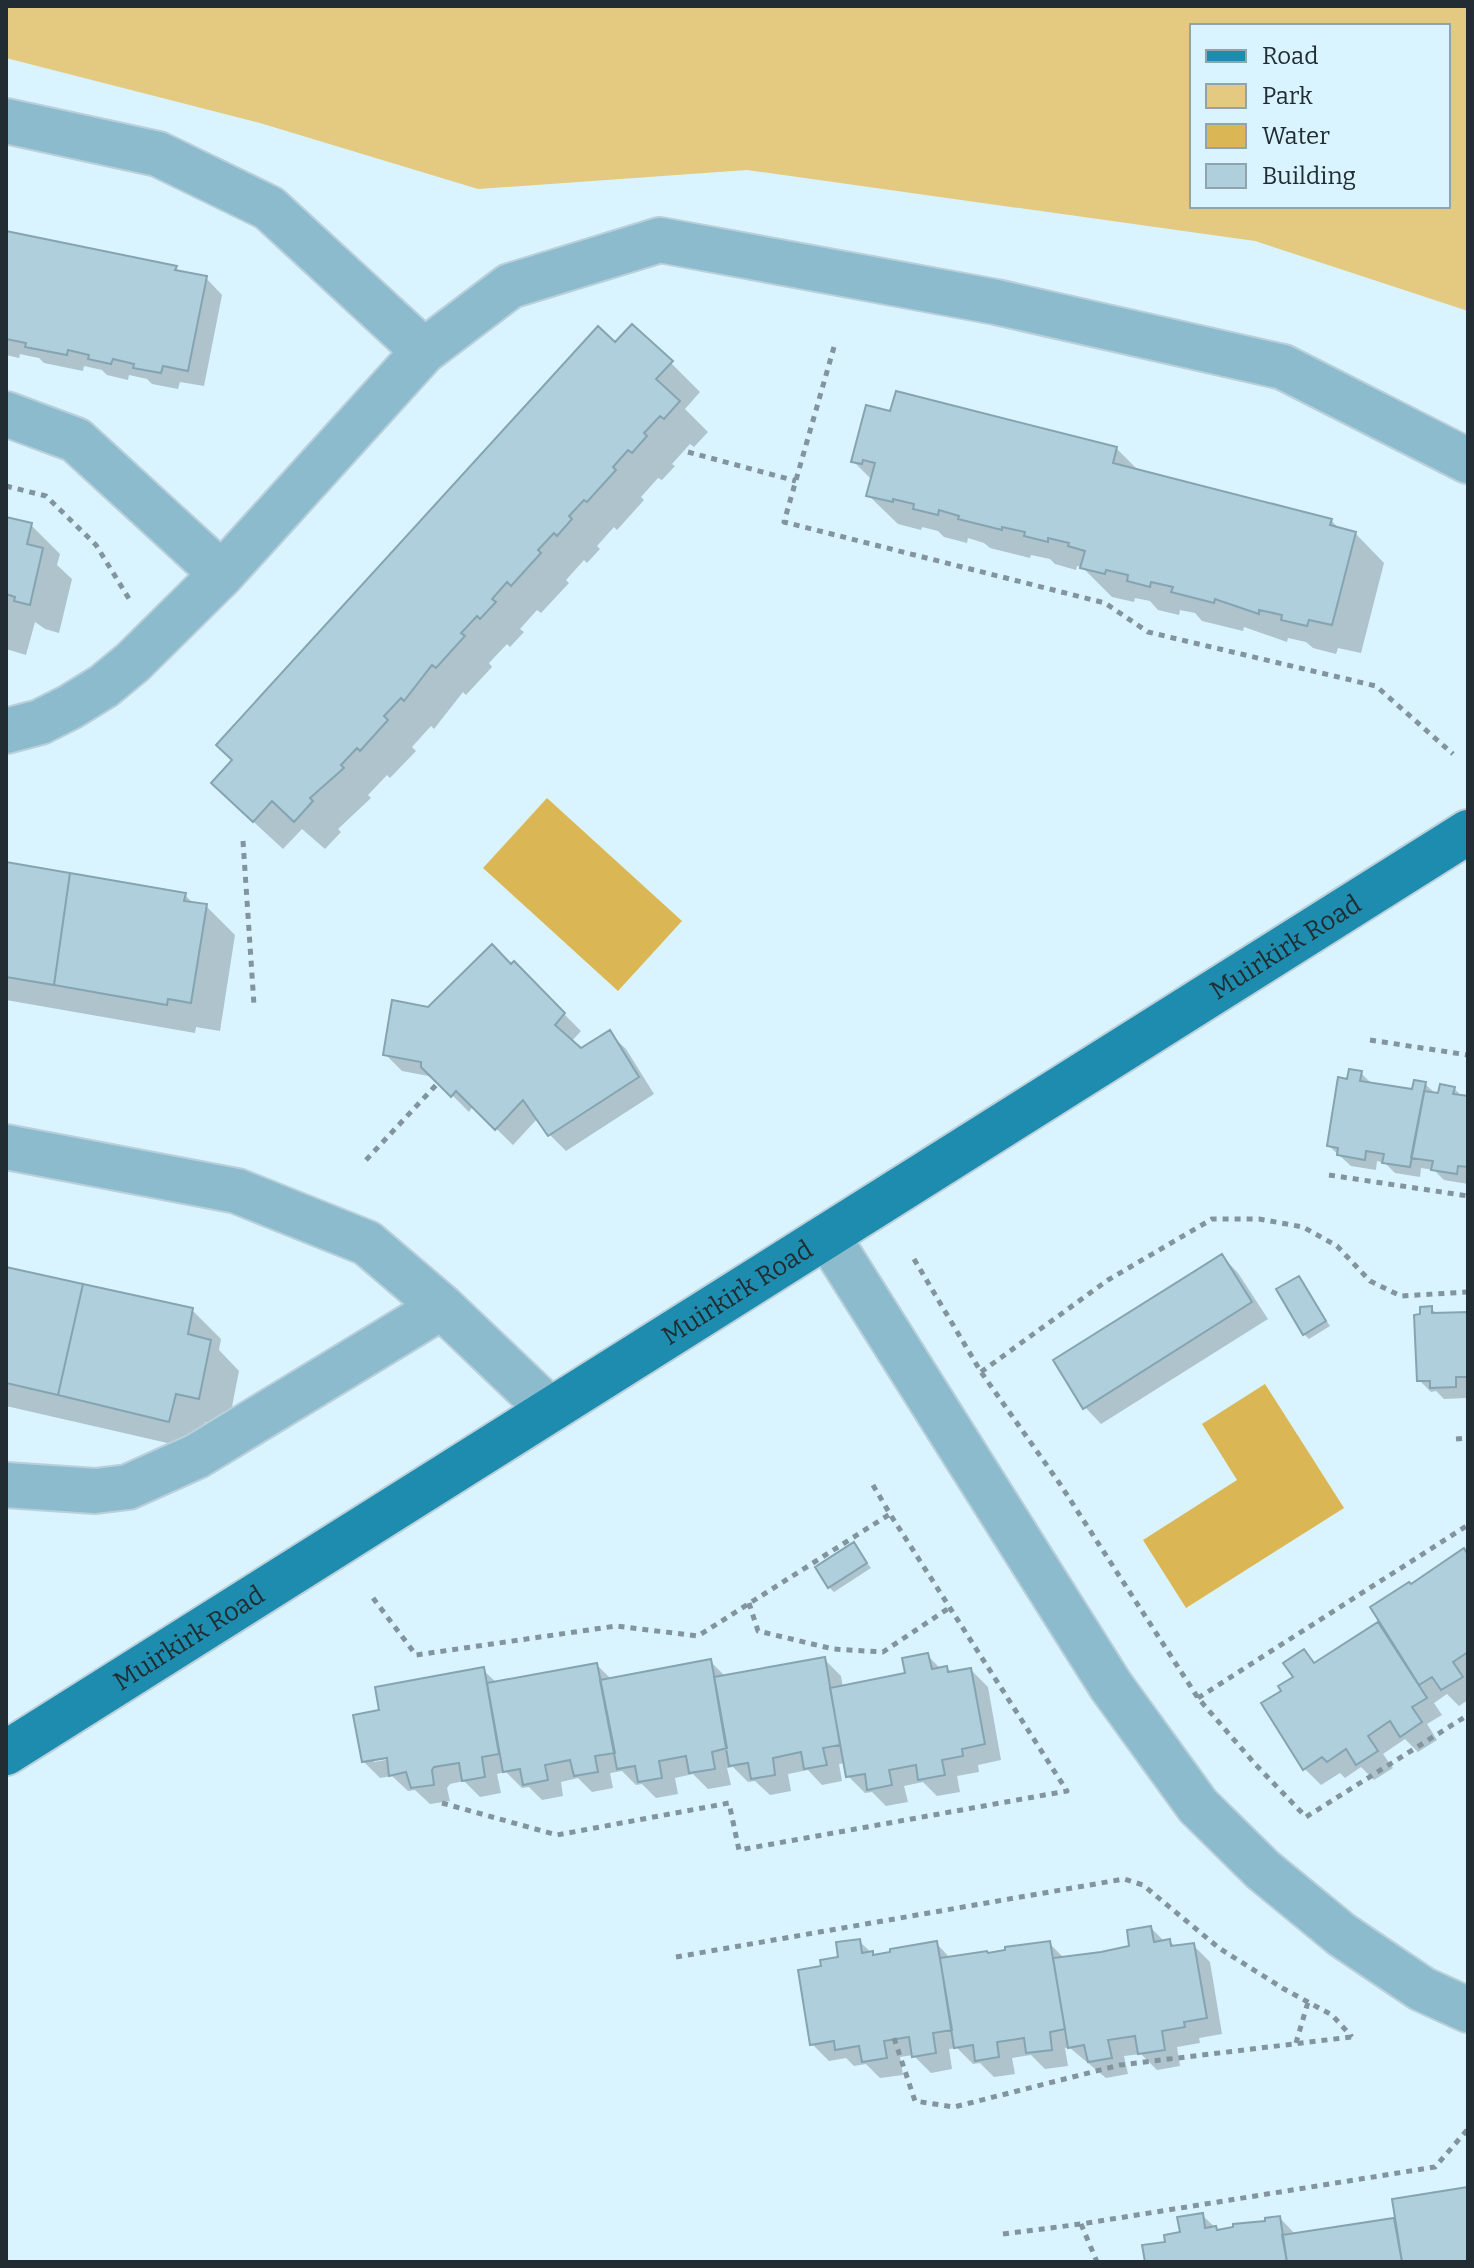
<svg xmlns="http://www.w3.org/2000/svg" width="1474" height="2268" font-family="Bitter,serif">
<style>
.green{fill:#e4c981;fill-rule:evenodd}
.water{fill:#dab754}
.shadow{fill:#0003;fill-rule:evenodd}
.building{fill:#afcfdc;stroke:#85a4b1;stroke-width:2}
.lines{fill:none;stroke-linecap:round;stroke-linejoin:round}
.minor-casing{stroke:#b9d0da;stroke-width:48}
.major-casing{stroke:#b9d0da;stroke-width:48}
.path{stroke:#82959e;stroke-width:5;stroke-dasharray:6 6;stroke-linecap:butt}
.minor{stroke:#8cbbcd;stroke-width:44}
.major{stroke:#1d8cae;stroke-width:44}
.labels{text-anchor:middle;stroke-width:8;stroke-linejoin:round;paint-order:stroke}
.street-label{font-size:26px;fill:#212d33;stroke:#daf4ff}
</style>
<rect width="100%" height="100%" fill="#daf4ff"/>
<path class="green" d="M6 6H1468V311L1255 241 747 170 478 189 260 123 6 58ZM1192 26H1448V206H1192Z"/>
<path class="water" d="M547 798 682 921 618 991 483 868Z
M1265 1384 1344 1508 1186 1608 1143 1540 1237 1480 1202 1424Z"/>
<path class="shadow" d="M6 233 176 268 181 273 206 278 222 295 204 386 180 382 178 389 152 384 147 379 129 375 128 380 107 375 102 370 84 366 83 371 44 363 39 358 29 356 20 354 19 358 6 355Z
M615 345 671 363 700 392 685 409 708 432 694 447 690 444 672 464 675 466 662 480 658 478 641 497 644 500 617 530 614 527 597 546 600 549 587 563 584 560 566 580 569 583 541 613 537 610 520 629 524 632 510 647 507 644 489 663 492 667 466 695 463 692 434 729 431 726 412 747 416 751 390 778 387 775 368 795 371 798 338 829 341 832 325 849 302 829 283 849 243 812Z
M867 408 1116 448 1140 472 1331 520 1340 530 1355 533 1384 563 1361 653 1338 648 1336 654 1313 648 1306 642 1288 638 1287 642 1244 627 1243 631 1202 621 1195 613 1180 610 1179 615 1158 610 1150 601 1135 598 1134 602 1112 597 1082 567 1077 566 1076 570 1055 564 1050 559 1031 555 1030 558 990 548 984 543 968 538 967 543 944 537 938 531 922 527 921 530 898 524 868 495 872 480 853 461Z
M6 519 31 525 60 554 57 565 72 579 59 633 45 629 35 622 26 655 6 649Z
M6 864 185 895 194 904 206 906 235 935 220 1031 196 1027 195 1033 6 1000Z
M514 964 581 1031 571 1042 580 1050 609 1033 626 1049 654 1094 566 1151 550 1135 538 1118 513 1145 473 1106 469 1112 434 1077 402 1071 385 1054 428 1009Z
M1361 1073 1372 1084 1414 1092 1425 1084 1436 1094 1454 1088 1463 1098H1468V1184L1444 1180 1434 1170 1421 1168 1420 1177 1395 1173 1385 1163 1377 1161 1376 1170 1351 1166 1329 1146 1349 1081Z
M1222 1256 1238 1273 1268 1319 1101 1424 1085 1407Z
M6 1268 192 1310 221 1339 219 1350 239 1371 228 1427 205 1422 198 1450 6 1406Z
M1299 1279 1330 1326 1309 1339 1304 1334Z
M1431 1308 1438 1315 1468 1314 1467 1398 1444 1399 1436 1391 1431 1392 1419 1380Z
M854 1545 871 1568 834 1592 829 1587Z
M1468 1555V1700L1459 1706 1447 1694 1434 1703 1442 1715 1427 1724 1437 1740 1418 1752 1405 1739 1383 1754 1393 1768 1374 1780 1361 1767 1345 1778 1340 1773 1321 1785 1305 1769 1283 1692 1296 1678 1304 1652 1316 1664 1381 1623 1411 1587Z
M928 1656 941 1669 947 1668 952 1673 971 1670 988 1687 1001 1760 978 1765 979 1772 957 1776 960 1792 937 1796 923 1782 904 1786 908 1802 886 1806 872 1792 865 1793 848 1776 845 1763 839 1764 842 1781 822 1785 808 1770 788 1774 791 1791 770 1795 755 1781 748 1782 733 1767 727 1768 731 1785 708 1789 693 1774 675 1778 678 1794 656 1798 642 1784 636 1785 622 1771 610 1773 613 1788 592 1792 578 1778 561 1782 563 1796 542 1800 529 1787 522 1788 506 1772 497 1774 501 1793 480 1797 464 1781 450 1784 447 1788 450 1801 430 1804 415 1790 408 1791 392 1776 380 1778 363 1761 381 1711 483 1670 497 1683 597 1665 612 1680 711 1662 726 1677 824 1659 841 1676 843 1688 908 1675ZM374 1758H397L374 1762Z
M1151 1928 1165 1942 1169 1941 1176 1947 1193 1945 1210 1962 1222 2034 1199 2038 1200 2043 1177 2047 1180 2066 1157 2070 1141 2054 1124 2056 1128 2074 1106 2078 1070 2048H1065L1068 2066 1045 2069 1031 2055 1012 2058 1015 2074 994 2077 980 2063 973 2064 957 2048 949 2049 952 2069 931 2073 913 2055 900 2057 903 2075 880 2078 866 2064 854 2066 846 2058 829 2061 812 2044 824 1968 840 1958 859 1941 876 1957 936 1943 951 1959 989 1955 1049 1943 1064 1958 1132 1947Z
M1468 2189V2262H1147L1202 2215 1219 2231 1280 2218 1296 2235 1396 2219Z"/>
<path class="building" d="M6 231 177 266 175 270 207 276 188 371 163 366 161 373 133 368 134 364 113 359 111 364 88 359 89 355 68 350 67 355 25 347 26 343 6 339Z
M632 324 673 361 656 379 680 401 664 419 660 416 644 433 647 436 632 453 628 450 613 467 616 470 587 502 584 500 569 516 572 519 557 536 554 533 538 550 541 553 511 586 507 582 492 599 496 602 480 619 477 616 461 633 465 636 436 668 432 665 404 701 401 698 384 716 388 720 360 751 357 748 341 765 344 768 310 798 313 801 294 822 272 801 253 822 211 783 232 760 216 745 598 326 615 342Z
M896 391 1117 447 1113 463 1332 519 1330 525 1356 532 1332 625 1309 620 1307 626 1281 620 1282 615 1259 610V614L1215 599 1214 603 1171 592 1173 587 1151 582 1150 587 1127 581 1128 575 1106 570 1105 574 1080 568 1085 551 1068 546 1069 543 1048 538V542L1024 536 1025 532 1002 527V530L958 519 959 516 939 510 938 515 913 509 914 504 893 499V502L866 496 875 463 863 460 862 464 851 462 866 405 890 411Z
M6 517 32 523 27 544 43 548 30 605 14 601 15 597 6 594Z
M6 862 70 873 54 985 6 977Z
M70 873 186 893 184 901 207 904 191 1003 168 999 167 1005 54 985Z
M492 944 511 964 514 961 565 1013 555 1025 581 1048 610 1030 639 1077 548 1136 523 1100 495 1130 456 1091 451 1097 421 1067V1062L383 1055 392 1000 428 1007Z
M1349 1069 1362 1071 1360 1081 1412 1089 1414 1080 1426 1082 1410 1167 1382 1163 1384 1154 1366 1151 1365 1160 1337 1155 1338 1148 1327 1146 1338 1077 1347 1079Z
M1440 1084 1455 1087 1453 1094 1468 1096V1167L1458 1166 1457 1174 1431 1170 1433 1161 1411 1158 1424 1091 1438 1093Z
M1222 1254 1252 1302 1083 1409 1053 1360Z
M6 1267 83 1284 58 1395 6 1383Z
M1299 1276 1326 1321 1303 1335 1276 1289Z
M83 1284 193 1308 188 1334 211 1340 199 1399 176 1394 169 1422 58 1395Z
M1432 1306V1313L1468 1312V1377H1456V1387L1430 1388V1381H1417L1414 1315 1420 1314V1307Z
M854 1542 867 1563 828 1588 815 1567Z
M1464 1548 1468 1555V1652L1453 1662 1463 1677 1441 1690 1432 1677 1419 1685 1370 1607 1409 1582 1411 1584Z
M1378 1622 1427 1698 1412 1707 1422 1722 1400 1737 1390 1721 1368 1736 1378 1751 1356 1765 1346 1749 1327 1762 1322 1757 1303 1770 1261 1703 1281 1691 1278 1686 1293 1677 1283 1663 1304 1649 1314 1663Z
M928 1653 932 1669 947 1666 948 1672 971 1668 985 1744 962 1749 963 1756 942 1760 945 1775 918 1780 916 1765 889 1770 892 1785 867 1790 865 1774 846 1777 830 1688 905 1673 902 1658Z
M825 1657 840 1745 823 1748 827 1765 804 1769 801 1752 773 1758 775 1775 751 1779 748 1763 729 1766 714 1677Z
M711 1659 727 1748 712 1752 715 1769 689 1773 686 1756 659 1761 662 1778 638 1782 635 1766 617 1769 600 1680Z
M597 1663 615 1753 595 1756 598 1772 574 1776 570 1760 545 1765 548 1780 523 1785 520 1769 503 1772 487 1683Z
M484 1667 499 1754 482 1757 485 1777 462 1781 459 1763 434 1767 432 1770 434 1785 411 1788 406 1772 389 1776 387 1758 362 1762 353 1715 379 1710 375 1687Z
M1151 1926 1154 1942 1170 1939 1171 1946 1194 1943 1207 2018 1184 2022 1185 2027 1162 2031 1165 2050 1138 2054 1135 2036 1108 2040 1112 2058 1088 2062 1084 2045 1068 2048 1053 1958 1101 1952 1129 1946 1127 1930Z
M860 1939 862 1953 873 1951V1955L890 1952V1949L937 1941 952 2030 933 2033 936 2053 912 2057 909 2037 884 2041 887 2058 862 2062 859 2046 835 2050 834 2041 810 2045 798 1970 821 1966 820 1960 838 1957 836 1942Z
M1050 1941 1065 2029 1050 2032 1052 2050 1026 2053 1024 2038 997 2042 999 2057 975 2061 973 2045 954 2048 940 1958 987 1951 988 1953 1005 1950V1947Z
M1468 2187V2262H1402L1392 2199Z
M1203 2213 1205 2228 1216 2226 1217 2230 1233 2227V2224L1265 2221V2218L1280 2216 1287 2262H1145L1142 2245 1165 2242 1164 2235 1180 2232 1177 2217Z
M1394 2218 1402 2262H1287L1282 2235Z"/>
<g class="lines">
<g class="minor-casing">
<path id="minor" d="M6 121 158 154 269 208 424 351
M6 414 76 440 222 574
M6 731 40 722 70 707 104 686 133 662 222 574 424 351 510 286 660 240 996 302 1283 367 1468 461
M6 1147 237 1191 367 1243 442 1307 550 1410
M828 1237 1111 1686 1198 1806 1263 1870 1342 1935 1422 1989 1468 2010
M6 1485 95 1491 128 1487 197 1456 442 1307"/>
</g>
<g class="major-casing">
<g id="major">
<path id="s1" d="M6 1753 1468 832"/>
</g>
</g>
<path class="path" d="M834 347 784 522 1105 603 1148 632 1376 686 1453 754
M688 452 796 481
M6 486 46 496 96 545 131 602
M243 841 254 1005
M1370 1040 1468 1055
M366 1160 437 1084
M1329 1175 1468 1196
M914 1259 981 1372 1060 1484 1198 1698 1255 1764 1306 1817 1468 1715
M981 1372 1108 1280 1212 1219H1259L1303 1227 1337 1246 1370 1281 1401 1296 1468 1292
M1456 1439 1468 1438
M373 1598 416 1655 616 1626 698 1636 890 1514
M749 1603 758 1631 833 1649 883 1652 949 1608
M1198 1698 1468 1525
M442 1803 557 1835 729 1803 739 1850 1067 1791 890 1514 870 1480
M676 1957 1124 1879 1143 1885 1219 1948 1284 1989 1332 2015 1352 2037
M894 2038 915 2101 954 2107 1120 2065 1351 2037
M1296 2043 1308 2002
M1081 2224 1097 2262
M1003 2234 1081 2224 1435 2167 1468 2129"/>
<use href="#minor" class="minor"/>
<use href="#major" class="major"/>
</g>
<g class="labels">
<g class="street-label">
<text dy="9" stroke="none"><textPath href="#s1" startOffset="1512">Muirkirk Road</textPath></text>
<text dy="9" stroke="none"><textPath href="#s1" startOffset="864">Muirkirk Road</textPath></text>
<text dy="9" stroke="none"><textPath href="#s1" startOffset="216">Muirkirk Road</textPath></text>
</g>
</g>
<rect width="1474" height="2268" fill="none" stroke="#212d33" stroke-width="16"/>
<rect x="1190" y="24" width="260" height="184" fill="#daf4ff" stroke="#90a4ad" stroke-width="2"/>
<rect x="1206" y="50" width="40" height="12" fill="#1d8cae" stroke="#90a4ad" stroke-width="2"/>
<text x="1262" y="64" font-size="24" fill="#212d33">Road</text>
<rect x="1206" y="84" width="40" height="24" fill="#e4c981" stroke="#90a4ad" stroke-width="2"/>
<text x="1262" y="104" font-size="24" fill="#212d33">Park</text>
<rect x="1206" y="124" width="40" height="24" fill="#dab754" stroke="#90a4ad" stroke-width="2"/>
<text x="1262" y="144" font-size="24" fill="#212d33">Water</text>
<rect x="1206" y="164" width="40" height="24" fill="#afcfdc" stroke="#90a4ad" stroke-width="2"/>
<text x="1262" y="184" font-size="24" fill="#212d33">Building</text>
</svg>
